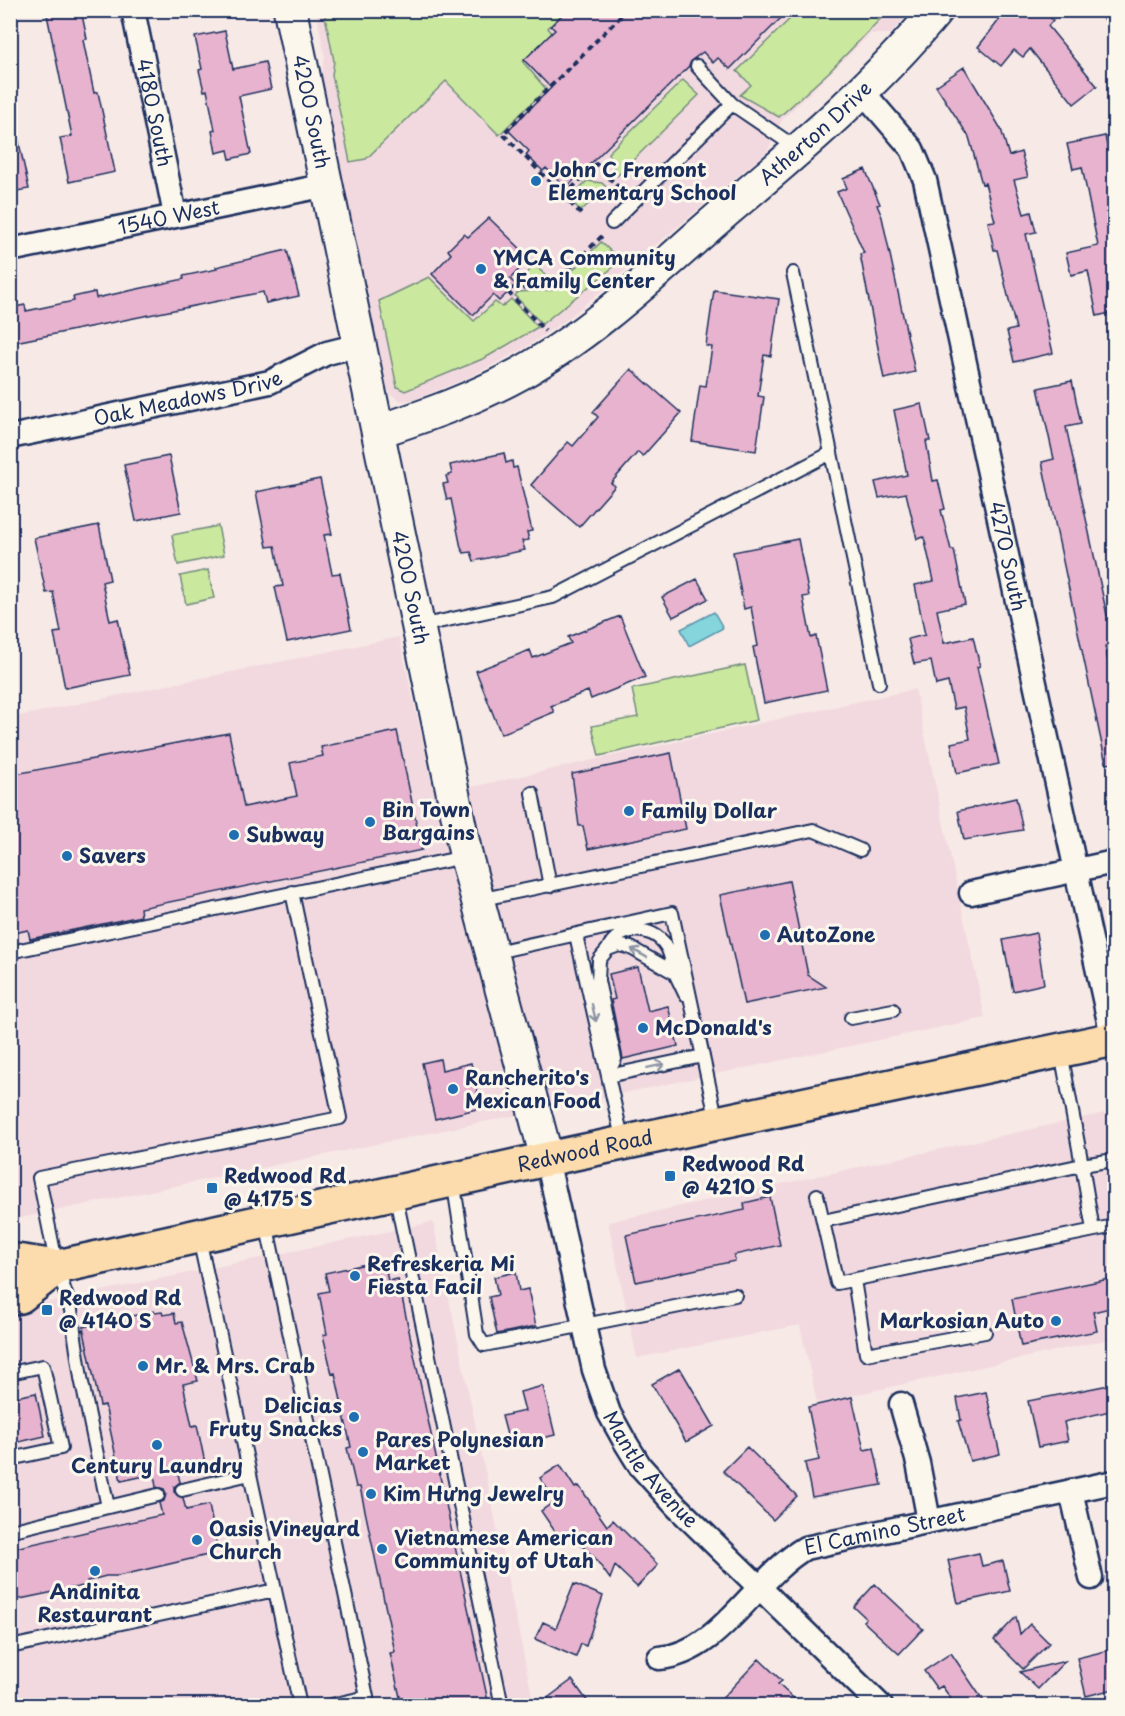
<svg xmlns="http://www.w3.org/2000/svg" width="1125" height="1716" font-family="'Playpen Sans',sans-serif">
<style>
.built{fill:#f2d9df}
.green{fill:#cbe89f;stroke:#738c7e;stroke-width:1.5}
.water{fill:#84d5dc;stroke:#5a93aa;stroke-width:1.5}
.building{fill:#e7b3ce;stroke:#1b2f5e;stroke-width:1.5}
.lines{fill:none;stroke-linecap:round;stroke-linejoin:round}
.lane-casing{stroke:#1b2f5e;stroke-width:16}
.street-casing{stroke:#1b2f5e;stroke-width:27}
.secondary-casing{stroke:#1b2f5e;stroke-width:36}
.primary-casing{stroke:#1b2f5e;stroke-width:38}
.path{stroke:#1b2f5e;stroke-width:4;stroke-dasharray:6 4.5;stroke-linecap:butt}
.lane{stroke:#fbf7ec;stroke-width:12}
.street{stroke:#fbf7ec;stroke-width:22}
.secondary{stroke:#fbf7ec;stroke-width:32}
.primary{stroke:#fcdcac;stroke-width:33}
.oneway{stroke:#8b93a5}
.poi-dot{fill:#1f6fb2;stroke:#fbf7ec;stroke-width:2}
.labels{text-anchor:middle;stroke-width:6;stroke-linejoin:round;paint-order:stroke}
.street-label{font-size:20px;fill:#1b2f5e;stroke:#fbf7ec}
.poi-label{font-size:20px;font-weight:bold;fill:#1b2f5e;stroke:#fbf7ec;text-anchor:start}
</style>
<rect width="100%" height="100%" fill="#f7e9e6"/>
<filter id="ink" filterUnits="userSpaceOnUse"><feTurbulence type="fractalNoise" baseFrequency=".0167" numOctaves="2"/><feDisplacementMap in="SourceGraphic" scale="12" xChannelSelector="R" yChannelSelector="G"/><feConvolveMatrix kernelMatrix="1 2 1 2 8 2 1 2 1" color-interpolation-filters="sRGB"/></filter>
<g filter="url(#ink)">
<path class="built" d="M316 11H910L891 34H870L782 120 767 152 570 317 525 348 470 377 413 400 401 401 390 394 383 381 320 81 325 57Z
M399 637 435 795 915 689 985 1018 11 1220 10 718Z
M1114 1111V1338L817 1403 800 1325 637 1358 608 1222Z
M433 1222 534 1705H11L10 1310Z"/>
<path class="green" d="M324 11H565L548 28 552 33 523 62 546 89 499 135 446 81 366 159 350 162 332 75 334 61Z
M798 11H888L830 71 779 117 740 95 751 85 737 71Z
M683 80 699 95 617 176 608 153Z
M587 181 602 183 606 187 581 211 569 199Z
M601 242 621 261 542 324 515 296 518 292 553 290Z
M535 265 553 283 520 288 516 284Z
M429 277 474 321 495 302 502 307 511 299 538 327 485 358 405 391 397 387 379 301Z
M218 526 224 555 178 565 172 535Z
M208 570 214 598 186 604 180 576Z
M745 665 757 720 599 756 592 726 638 717 632 689Z"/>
<path class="water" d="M714 612 723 628 689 646 681 629Z"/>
<path class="building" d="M46 10H81L87 39 83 40 94 93 98 92 115 172 69 182 60 138 72 136Z
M567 10H789L730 69 718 58 713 63 703 52 692 60 689 66 566 188 546 168 543 171 526 155 529 151 508 130 551 88 524 60 555 30 551 26Z
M1007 10H1041L1053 20 1048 26 1097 86 1074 104 1030 49 1023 57 1014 50 1001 66 978 47Z
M225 31 233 69 265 62 271 89 239 96 251 154 230 159 228 150 216 153 212 131 215 130 207 90 204 91 199 70 202 69 195 37Z
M964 67 1001 129 1009 156 1021 152 1028 177 1014 180 1024 214 1031 212 1036 232 1026 234 1053 353 1014 362 1007 331 1016 329 997 250H994L988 222 995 221 985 183 982 184 969 137 936 86Z
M1105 136 1114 181V312L1097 316 1088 271 1071 275 1066 253 1098 246 1082 167 1073 169 1067 144Z
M18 138 29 189 10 192V139Z
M865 169 880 204 877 205 882 217 915 372 884 379 860 254 864 253 837 192 847 188 843 179Z
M489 218 530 258 510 279 516 285 499 301 493 295 473 315 432 274 451 254 448 250 464 234 468 237Z
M287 250 299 296 266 303 263 292 10 343V308L25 305 26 311 74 301 73 297 95 292 96 298 184 279 183 276 217 269 216 267Z
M714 290 779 299 771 356 764 355 758 396 764 397 756 451 692 441 700 385 706 386 712 347 706 346Z
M631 369 681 413 643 456 638 452 611 483 615 486 579 527 531 485 568 442 573 446 598 417 593 412Z
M1072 381 1081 424 1066 427 1107 615 1114 613V644L1105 646 1114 693V763L1106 764 1042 462 1054 459 1038 388Z
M922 404 930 441H926L933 481 938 480 945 509 941 510 951 550H954L965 604 937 610 944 643 973 637 980 666 977 667 999 764 957 773 951 743 970 739 964 707 954 709 948 682 936 685 931 661 914 664 908 639 925 635 915 585 934 581 924 537 917 539 906 493 879 498 875 482 907 475 894 410Z
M504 453 506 463 512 461 513 468 517 467 532 531 527 532 529 540 522 541 525 550 474 561 471 552 464 553 461 548 451 499 447 500 443 484 448 483 446 476 452 474 450 465Z
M169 456 181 512 136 521 124 465Z
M320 479 332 534 324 535 332 574 340 573 351 629 287 642 275 587 283 586 275 546 267 547 256 492Z
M99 525 110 580 102 582 110 621 118 619 130 675 65 688 54 633 61 632 53 592 46 593 34 538Z
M798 539 809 596 803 597 811 638 816 636 827 690 764 703 753 647 758 646 751 607 744 609 733 552Z
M697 579 708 599 673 617 662 597Z
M620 616 645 677 591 699 588 691 551 706 554 712 501 734 476 671 530 650 533 658 571 643 568 637Z
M397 731 422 850 140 908 141 916 30 939 28 930 10 934V775L229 733 244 807 297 796 290 763 323 756 321 747Z
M671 753 686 829 588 849 583 826H579L572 774Z
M1016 798 1023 830 964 840 958 811Z
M789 881 808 975 826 987 744 1004 720 895Z
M1036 933 1044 984 1013 991 1003 940Z
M638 967 648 1011 668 1006 678 1046 623 1059 611 1000 615 999 609 974Z
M440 1059 442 1070 471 1063 481 1108 435 1119 422 1063Z
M770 1197 780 1245 734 1255 735 1261 636 1282 626 1235 745 1210 744 1203Z
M384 1260 388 1281 398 1279 489 1706H402L390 1653 395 1652 360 1487H356L347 1448 351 1447 335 1373 332 1374 323 1335 327 1334 319 1293 329 1291 325 1273Z
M516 1272 519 1291 528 1289 536 1326 497 1334 489 1297 498 1295 494 1277Z
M1114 1278V1307L1093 1312 1097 1331 1021 1346 1012 1299Z
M154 1311 155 1313 162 1312 163 1315 174 1313 176 1323 182 1322 198 1381 183 1384 192 1426 197 1425 205 1463 177 1469 180 1482 174 1487V1492L183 1498 186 1510 209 1505 217 1546 212 1554 118 1576H106L87 1581 88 1585 10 1601V1549L162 1515 159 1503 164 1501 166 1494 164 1489 156 1487 154 1474 121 1481 105 1405 100 1406 83 1327Z
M680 1368 714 1426 686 1442 652 1384Z
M1114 1384V1410L1064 1422 1068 1441 1038 1447 1028 1401Z
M543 1386 555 1435 510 1446 502 1416 525 1411 520 1392Z
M986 1392 1000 1454 970 1461 958 1421 961 1420 957 1398Z
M36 1393 45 1436 10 1444V1398Z
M852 1397 864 1450 874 1448 882 1485 812 1497 805 1463 819 1460 808 1407Z
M747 1447 797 1496 773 1520 723 1471Z
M560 1465 575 1488 579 1486 607 1526 613 1520 658 1565 637 1587 615 1566 610 1579 595 1558 566 1531 558 1536 541 1511 555 1501 540 1478Z
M979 1553 982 1566 1003 1561 1010 1591 958 1603 948 1560Z
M574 1584 603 1596 586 1646 581 1644 576 1657 535 1639 543 1622 556 1628Z
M875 1584 923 1629 899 1654 863 1621 866 1618 854 1607Z
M1016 1617 1020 1634 1030 1624 1049 1643 1023 1669 994 1640Z
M1114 1649V1689L1086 1696 1077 1658Z
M951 1653 987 1706H956L942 1686 937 1689 924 1671Z
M759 1659 782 1681 778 1684 802 1706H715Z
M1065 1661 1038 1689 1020 1672Z
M572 1680 591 1706H537Z"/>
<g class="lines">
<g class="lane-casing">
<path id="lane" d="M697 66 732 104
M612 223 732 104 798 149
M831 453 879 683
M420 626 553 597 831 453 793 273
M532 793 550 886
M478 900 813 830 860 850
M576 935 623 1142
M608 949C618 926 652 924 666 946 671 953 672 965 675 973
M10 952 464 857
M491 953 672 913 717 1122
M851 1018 893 1010
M1061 1052 1082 1165 1114 1160
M608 1074 615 1059 598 981 599 960 608 949 619 945 631 948 675 973 685 994
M608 1076 703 1056
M453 1180 477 1334 484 1345 735 1295
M395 1193 502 1706
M817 1195 837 1283 1114 1226
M823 1221 1082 1165 1093 1230
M266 1223 367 1697 327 1706
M199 1238 300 1706
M854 1280 866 1354 985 1332
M10 1373 43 1366 61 1448 10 1459
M182 1490 250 1474
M108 1507 158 1495
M10 1531 108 1507 81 1378 71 1310 57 1267 39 1178 340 1118 292 892
M10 1647 275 1590"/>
</g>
<g class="street-casing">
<g id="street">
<path id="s1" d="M133 10 175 215"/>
<path d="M1114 10V11"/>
<path id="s2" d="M863 92 912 149 925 180 1113 1040"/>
<path id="s3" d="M10 250 327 185"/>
<path id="s4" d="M10 437 270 382 327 353 359 345"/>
<path d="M971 893 1114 862"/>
<path id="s5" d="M547 1159 594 1370 609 1413 624 1440 640 1466 676 1506 881 1706"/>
<path d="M901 1404 918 1463 929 1521"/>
<path d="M1071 1491 1091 1578"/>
<path id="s6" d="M659 1658C720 1654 755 1577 805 1548L1114 1482"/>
</g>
</g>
<g class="secondary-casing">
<g id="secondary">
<path id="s7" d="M290 10 466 856 547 1159"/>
<path id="s8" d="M379 431C428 415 476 398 521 373 598 330 664 264 731 207 804 146 876 84 937 10"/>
</g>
</g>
<g class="primary-casing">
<g id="primary">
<path id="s9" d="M10 1260 57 1267 547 1159 1114 1039"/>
<path d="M10 1298 20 1296 57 1267"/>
</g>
</g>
<path class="path" d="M564 196 596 164 622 191
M581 214 503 134 627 10
M512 288 551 287 602 236
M508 292 545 331"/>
<use href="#lane" class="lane"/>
<use href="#street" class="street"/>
<use href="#secondary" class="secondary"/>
<use href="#primary" class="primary"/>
</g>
<defs><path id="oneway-shaft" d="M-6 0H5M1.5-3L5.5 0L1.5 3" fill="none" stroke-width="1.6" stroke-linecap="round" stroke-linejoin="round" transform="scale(1.5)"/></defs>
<g class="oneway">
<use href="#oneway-shaft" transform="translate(639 953) rotate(-151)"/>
<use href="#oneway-shaft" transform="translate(594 1013) rotate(77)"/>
<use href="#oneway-shaft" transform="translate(656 1066) rotate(-12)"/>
</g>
</g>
<g class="poi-dot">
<circle cx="536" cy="181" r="6"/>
<circle cx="481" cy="269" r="6"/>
<circle cx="629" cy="811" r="6"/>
<circle cx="370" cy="822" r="6"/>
<circle cx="234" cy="835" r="6"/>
<circle cx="67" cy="856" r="6"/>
<circle cx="765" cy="935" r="6"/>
<circle cx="643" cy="1028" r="6"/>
<circle cx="453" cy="1089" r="6"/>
<rect x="664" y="1170" width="12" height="12" rx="3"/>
<rect x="206" y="1182" width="12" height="12" rx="3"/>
<circle cx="355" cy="1276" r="6"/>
<rect x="41" y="1304" width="12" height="12" rx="3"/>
<circle cx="1056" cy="1321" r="6"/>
<circle cx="143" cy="1366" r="6"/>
<circle cx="354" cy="1417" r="6"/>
<circle cx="157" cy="1445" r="6"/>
<circle cx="363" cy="1452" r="6"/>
<circle cx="371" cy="1494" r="6"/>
<circle cx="197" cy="1540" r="6"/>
<circle cx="382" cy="1549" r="6"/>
<circle cx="95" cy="1571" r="6"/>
</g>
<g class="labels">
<g class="street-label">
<text dy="7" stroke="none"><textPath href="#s7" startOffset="104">4200 South</textPath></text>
<text dy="7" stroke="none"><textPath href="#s1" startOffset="105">4180 South</textPath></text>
<text dy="7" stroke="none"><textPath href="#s8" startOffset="534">Atherton Drive</textPath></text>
<text dy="7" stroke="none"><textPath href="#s3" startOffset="162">1540 West</textPath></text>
<text dy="7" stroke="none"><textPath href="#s4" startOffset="182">Oak Meadows Drive</textPath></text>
<text dy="7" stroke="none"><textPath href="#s2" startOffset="494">4270 South</textPath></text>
<text dy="7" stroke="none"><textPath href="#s7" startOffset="590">4200 South</textPath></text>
<text dy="7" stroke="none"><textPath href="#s9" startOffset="588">Redwood Road</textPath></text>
<text dy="7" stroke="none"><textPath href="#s5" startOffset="332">Mantle Avenue</textPath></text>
<text dy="7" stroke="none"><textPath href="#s6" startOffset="268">El Camino Street</textPath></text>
</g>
<g class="poi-label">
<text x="548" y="177">John C Fremont<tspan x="548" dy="23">Elementary School</tspan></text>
<text x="493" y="265">YMCA Community<tspan x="493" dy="23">&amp; Family Center</tspan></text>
<text x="382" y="817">Bin Town<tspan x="382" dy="23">Bargains</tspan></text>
<text x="641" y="818">Family Dollar</text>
<text x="246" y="842">Subway</text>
<text x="79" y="863">Savers</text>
<text x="777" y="942">AutoZone</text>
<text x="655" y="1035">McDonald's</text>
<text x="465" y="1085">Rancherito's<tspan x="465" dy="23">Mexican Food</tspan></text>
<text x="682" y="1171">Redwood Rd<tspan x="682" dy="23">@ 4210 S</tspan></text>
<text x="224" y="1183">Redwood Rd<tspan x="224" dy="23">@ 4175 S</tspan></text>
<text x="367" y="1271">Refreskeria Mi<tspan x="367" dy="23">Fiesta Facil</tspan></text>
<text x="59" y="1305">Redwood Rd<tspan x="59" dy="23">@ 4140 S</tspan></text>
<text x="1044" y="1328" text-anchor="end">Markosian Auto</text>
<text x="155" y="1373">Mr. &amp; Mrs. Crab</text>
<text x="342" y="1413" text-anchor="end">Delicias<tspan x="342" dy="23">Fruty Snacks</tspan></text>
<text x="375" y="1447">Pares Polynesian<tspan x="375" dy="23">Market</tspan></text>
<text x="157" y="1473" text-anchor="middle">Century Laundry</text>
<text x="383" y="1501">Kim Hưng Jewelry</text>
<text x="209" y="1536">Oasis Vineyard<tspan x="209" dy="23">Church</tspan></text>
<text x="394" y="1545">Vietnamese American<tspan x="394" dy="23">Community of Utah</tspan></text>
<text x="95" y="1599" text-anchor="middle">Andinita<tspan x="95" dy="23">Restaurant</tspan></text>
</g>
</g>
<rect width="1125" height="1716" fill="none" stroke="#fbf7ec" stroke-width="36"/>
<rect x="18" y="18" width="1089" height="1680" fill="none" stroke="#1b2f5e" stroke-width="2" filter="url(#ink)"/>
</svg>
